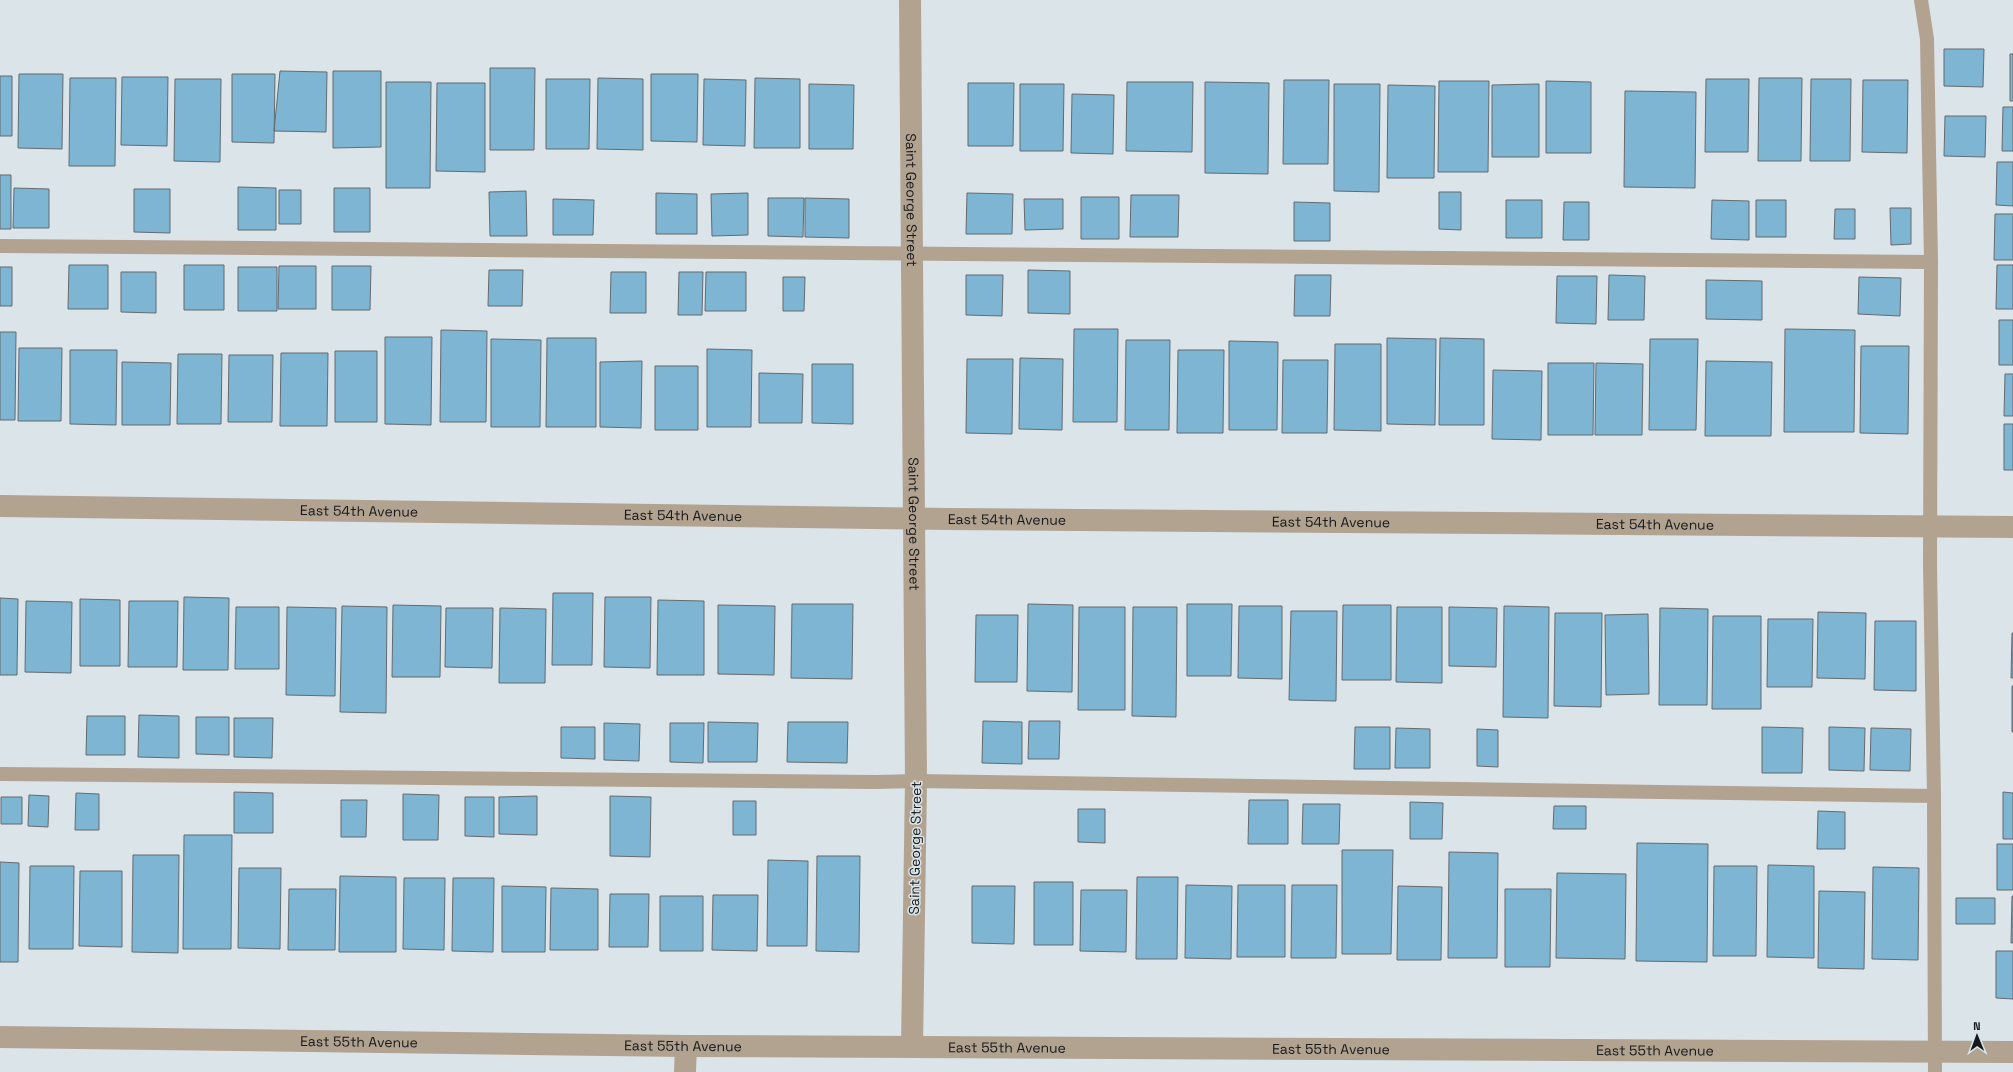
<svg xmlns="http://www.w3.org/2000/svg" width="2013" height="1072" font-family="'Space Grotesk',sans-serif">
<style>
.building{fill:#7eb5d2;stroke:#636b70}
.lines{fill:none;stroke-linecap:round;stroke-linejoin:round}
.service{stroke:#b2a290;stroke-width:14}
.minor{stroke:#b2a290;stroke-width:22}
.labels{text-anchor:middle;stroke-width:3;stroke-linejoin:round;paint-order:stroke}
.street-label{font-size:14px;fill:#16191b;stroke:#dae4e9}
</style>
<rect width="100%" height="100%" fill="#dae4e9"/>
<path class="building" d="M1944 49H1984L1983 87 1944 86Z
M2010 54H2013V101H2010Z
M490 68H535L534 150H490Z
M280 71 327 72 326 132 274 131Z
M333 71H381V147L333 148Z
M19 74H63L62 149 18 148Z
M232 74H275L274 143 232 142Z
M651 74H698L697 142 651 141Z
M0 76H12V136H0Z
M122 77H168L167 146 121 145Z
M70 78H116L115 166H69Z
M598 78 643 79V150L597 149Z
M755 78 800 79V148H754Z
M1759 78H1802L1801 161H1758Z
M175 79H221L220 162 174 161Z
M546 79H590L589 149H546Z
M704 79 746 80 745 146 703 145Z
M1706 79H1749L1748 152H1705Z
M1811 79H1851L1850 161H1810Z
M1284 80H1329L1328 164H1283Z
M1863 80H1908L1907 153 1862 152Z
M1439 81H1489L1488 172H1438Z
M1546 81 1591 82V153H1546Z
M386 82H431L430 188H386Z
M1127 82H1193L1192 152 1126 151Z
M1205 82 1269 83 1268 174 1205 173Z
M437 83H485V172L436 171Z
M968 83H1014L1013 146H968Z
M809 84 854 85 853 149H809Z
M1020 84H1064L1063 151H1020Z
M1334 84H1380L1379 192 1334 191Z
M1539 84V157H1492V85Z
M1388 85 1435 86 1434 178H1387Z
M1625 91 1696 92 1695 188 1624 187Z
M1072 94 1114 95 1113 154 1071 153Z
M2003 107H2013V151H2002Z
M1945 116H1986L1985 157 1944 156Z
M1997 162H2013V206L1996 205Z
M0 175H11V229H0Z
M238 187 276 188V230H238Z
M14 188 49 189V228H13Z
M334 188H370V232H334Z
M134 189H170V233L134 232Z
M279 190H301V224H279Z
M526 191 527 236H490L489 192Z
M1439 192H1461V230L1439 229Z
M656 193 697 194V234H656Z
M748 193V235L712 236 711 194Z
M967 193 1013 194 1012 234H966Z
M1131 195H1179L1178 237H1130Z
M1081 197H1119V239H1081Z
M768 198H804L803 237 768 236Z
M805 198 849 199V238L805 237Z
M553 199 594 200 593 235H553Z
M1024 199H1063V229L1025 230Z
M1506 200H1542V238H1506Z
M1712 200 1749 201V240L1711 239Z
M1756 200H1786V237H1756Z
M1294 202 1330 203V241H1294Z
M1564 202H1589V240H1563Z
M1890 208H1911V244L1891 245Z
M1835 209H1855V239H1834Z
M1995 214H2013V260H1994Z
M69 265H108V309H68Z
M184 265H224V310H184Z
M1997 265H2013V309H1996Z
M279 266H316V309H278Z
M332 266H371L370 310H332Z
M0 267H12V306H0Z
M238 267H277V311H238Z
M489 270H523L522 306H488Z
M1028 270 1070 271V314L1028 313Z
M121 272H156V313L121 312Z
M611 272H646V313H610Z
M679 272H703L702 315H678Z
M706 272H746V311H705Z
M966 275H1003L1002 316 966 315Z
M1295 275H1331L1330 316H1294Z
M1609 275 1645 276 1644 320H1608Z
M1557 276H1597L1596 324 1556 323Z
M783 277H805L804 311H783Z
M1859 277 1901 278 1900 316 1858 314Z
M1706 280 1762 281V320L1706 319Z
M1999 320H2013V365H1999Z
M1074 329H1118L1117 422H1073Z
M1785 329 1855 330 1854 432H1784Z
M441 330 487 331 486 422H440Z
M0 332H16L15 420H0Z
M385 337H432L431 425 385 424Z
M547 338H596V427H546Z
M1387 338 1436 339 1435 425 1387 424Z
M1440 338 1484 339V425H1439Z
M491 339 541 340 540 427H491Z
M1650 339H1698L1696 430H1649Z
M1126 340H1170L1169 430H1125Z
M1229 341 1278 342 1277 430H1229Z
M1335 344H1381V431L1334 430Z
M1861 346H1909L1908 434 1860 433Z
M19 348H62L61 421H18Z
M707 349 752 350 751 427H707Z
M70 350H117L116 425 70 424Z
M1178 350H1224L1223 433H1177Z
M335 351H377V422H335Z
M281 353H328L327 426H280Z
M178 354H222L221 424H177Z
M229 355H273L272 422H228Z
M1020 358 1063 359 1062 430 1019 429Z
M967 359H1013L1012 434 966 433Z
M1283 360H1328L1327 433H1282Z
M642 361 641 428 600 427V362Z
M1706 361 1772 362 1771 436H1705Z
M122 362 171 363 170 425H122Z
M1548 363H1594L1593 435H1548Z
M1596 363 1643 364 1642 435H1595Z
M812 364H853V424L812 423Z
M655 366H698V430H655Z
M1493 370 1542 371 1541 440 1492 439Z
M759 373 803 374 802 423H759Z
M2005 374H2013V416H2004Z
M2004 424H2013V470H2004Z
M553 593H593L592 665H552Z
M184 597 229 598 228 670H183Z
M605 597H651L650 668 604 667Z
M0 598 18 599 17 675H0Z
M80 599 120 600V666H80Z
M658 600 704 601V675H657Z
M26 601 72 602 71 673 25 672Z
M129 601H178L177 667H128Z
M792 604H853L852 679 791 678Z
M1028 604 1073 605 1072 692 1027 691Z
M1187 604H1232L1231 676H1187Z
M393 605 441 606 440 677H392Z
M718 605 775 606 774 675 718 674Z
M1343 605H1391V680H1342Z
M342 606 387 607 386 713 340 712Z
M1239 606H1282V679L1238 678Z
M1504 606 1549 607 1548 718 1503 717Z
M236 607H279V669H235Z
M287 607 336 608 335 696 286 695Z
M1079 607H1125V710H1078Z
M1133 607H1177L1176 717 1132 716Z
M1397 607H1442V683L1396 682Z
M1449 607 1497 608 1496 667 1449 666Z
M446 608H493L492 668 445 667Z
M500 608 546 609 545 683H499Z
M1660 608 1708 609 1707 705H1659Z
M1291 611H1337L1336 701 1289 700Z
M1818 612 1866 613 1865 679 1817 678Z
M1555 613H1602L1601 707 1554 706Z
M1648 614 1649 694 1606 695 1605 615Z
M976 615H1018L1017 682H975Z
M1713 616H1761V709H1712Z
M1768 619H1813L1812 687H1767Z
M1875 621H1916V691L1874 690Z
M2012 633H2013V678H2011Z
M2012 686H2013V732H2012Z
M139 715 179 716V758L138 757Z
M87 716H125V755H86Z
M196 717H229V755L196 754Z
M234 718H273L272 758 234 757Z
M983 721 1022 722V764L982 763Z
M1029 721H1060L1059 759H1028Z
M708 722 758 723 757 762H708Z
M788 722H848L847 763 787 762Z
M604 723 640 724 639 761 604 760Z
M670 723H704L703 763 670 762Z
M561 727H595V759L561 758Z
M1355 727H1390V769H1354Z
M1762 727 1803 728 1802 773H1762Z
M1829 727 1865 728 1864 771 1829 770Z
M1396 728 1430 729V768H1395Z
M1871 728 1911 729 1910 771 1870 770Z
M1477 729 1498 730V767L1477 766Z
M234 792 273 793V833H234Z
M2003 792 2013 793V839H2003Z
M76 793 99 794V830H75Z
M403 794 439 795 438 840H403Z
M29 795 49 796 48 827 28 826Z
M537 796V835L499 834V797Z
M610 796 651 797 650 857 610 856Z
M1 797H22V824H1Z
M465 797H494V837L465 836Z
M341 800H367L366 837H341Z
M1249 800H1288V844H1248Z
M733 801H756V835H733Z
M1410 802 1443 803 1442 839H1410Z
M1303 804H1340L1339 844H1302Z
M1554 806H1586V829H1553Z
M1078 809H1105V843L1078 842Z
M1818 811 1845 812V849H1817Z
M184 835H232L231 949H183Z
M1637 843 1708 844 1707 962 1636 961Z
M1997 844H2013V890H1997Z
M1342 850H1393L1391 954H1342Z
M1449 852 1498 853 1497 958H1448Z
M133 855H179L178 953 132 952Z
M817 856H860L859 952 816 951Z
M768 860 808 861 807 946H767Z
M0 862 19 863 18 962H0Z
M1768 865 1814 866V958L1767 957Z
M30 866H74L73 949H29Z
M1714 866H1757L1756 956H1713Z
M1873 867 1919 868 1918 960 1872 959Z
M239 868H281L280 949 238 948Z
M80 871H122V947L79 946Z
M1557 873 1626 874 1625 959 1556 958Z
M340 876 396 877V952H339Z
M1137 877H1178L1177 959H1136Z
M404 878H445L444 950 403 949Z
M453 878H494L493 952 452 951Z
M1034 882H1073V945H1034Z
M1186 885 1232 886 1231 959 1185 958Z
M1238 885H1285V957H1237Z
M1292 885H1337L1336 958H1291Z
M502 886 546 887 545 952H502Z
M972 886H1015L1014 944 972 943Z
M1398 886 1442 887 1441 960H1397Z
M551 888 598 889V950H550Z
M289 889H336L335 950H288Z
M1505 889H1551L1550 967H1505Z
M1081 890H1127L1126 952 1080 951Z
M1819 891 1865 892 1864 969 1818 968Z
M610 894H649L648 947H609Z
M713 895H758L757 951 712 950Z
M660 896H703V951H660Z
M2012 896H2013V943H2011Z
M1956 898H1995V924H1956Z
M1996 951H2013V999L1996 998Z"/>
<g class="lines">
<path class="service" d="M1921 0 1927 39 1931 262 1930 565 1934 796 1935 1072
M0 246 1931 262
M0 774 877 782 916 781 1934 796"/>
<g class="minor">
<path id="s1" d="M910 0 916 781 912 1047"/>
<path id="s2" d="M0 506 948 519 2013 527"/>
<path id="s3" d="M0 1037 686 1046 2013 1052"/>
<path d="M685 1072 686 1046"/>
</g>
</g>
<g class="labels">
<g class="street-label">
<text dy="5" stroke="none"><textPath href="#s1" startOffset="200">Saint George Street</textPath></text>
<text dy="5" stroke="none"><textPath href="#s2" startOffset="359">East 54th Avenue</textPath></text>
<text dy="5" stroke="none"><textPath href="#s2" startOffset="683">East 54th Avenue</textPath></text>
<text dy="5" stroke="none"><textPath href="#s2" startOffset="1007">East 54th Avenue</textPath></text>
<text dy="5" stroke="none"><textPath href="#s2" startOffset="1331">East 54th Avenue</textPath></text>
<text dy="5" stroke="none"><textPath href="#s1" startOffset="524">Saint George Street</textPath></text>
<text dy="5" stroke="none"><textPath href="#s2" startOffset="1655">East 54th Avenue</textPath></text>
<text transform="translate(915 848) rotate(-89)" y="5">Saint George Street</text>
<text dy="5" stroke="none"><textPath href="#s3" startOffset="359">East 55th Avenue</textPath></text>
<text dy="5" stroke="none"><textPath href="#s3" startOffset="683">East 55th Avenue</textPath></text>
<text dy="5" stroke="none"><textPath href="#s3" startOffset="1007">East 55th Avenue</textPath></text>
<text dy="5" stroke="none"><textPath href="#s3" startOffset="1331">East 55th Avenue</textPath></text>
<text dy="5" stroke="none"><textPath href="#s3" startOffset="1655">East 55th Avenue</textPath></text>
</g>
</g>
<g transform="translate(1977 1036) rotate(359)" stroke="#dae4e9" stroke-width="3" paint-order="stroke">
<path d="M0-3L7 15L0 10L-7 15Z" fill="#16191b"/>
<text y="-6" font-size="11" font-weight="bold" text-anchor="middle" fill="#16191b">N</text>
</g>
</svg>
